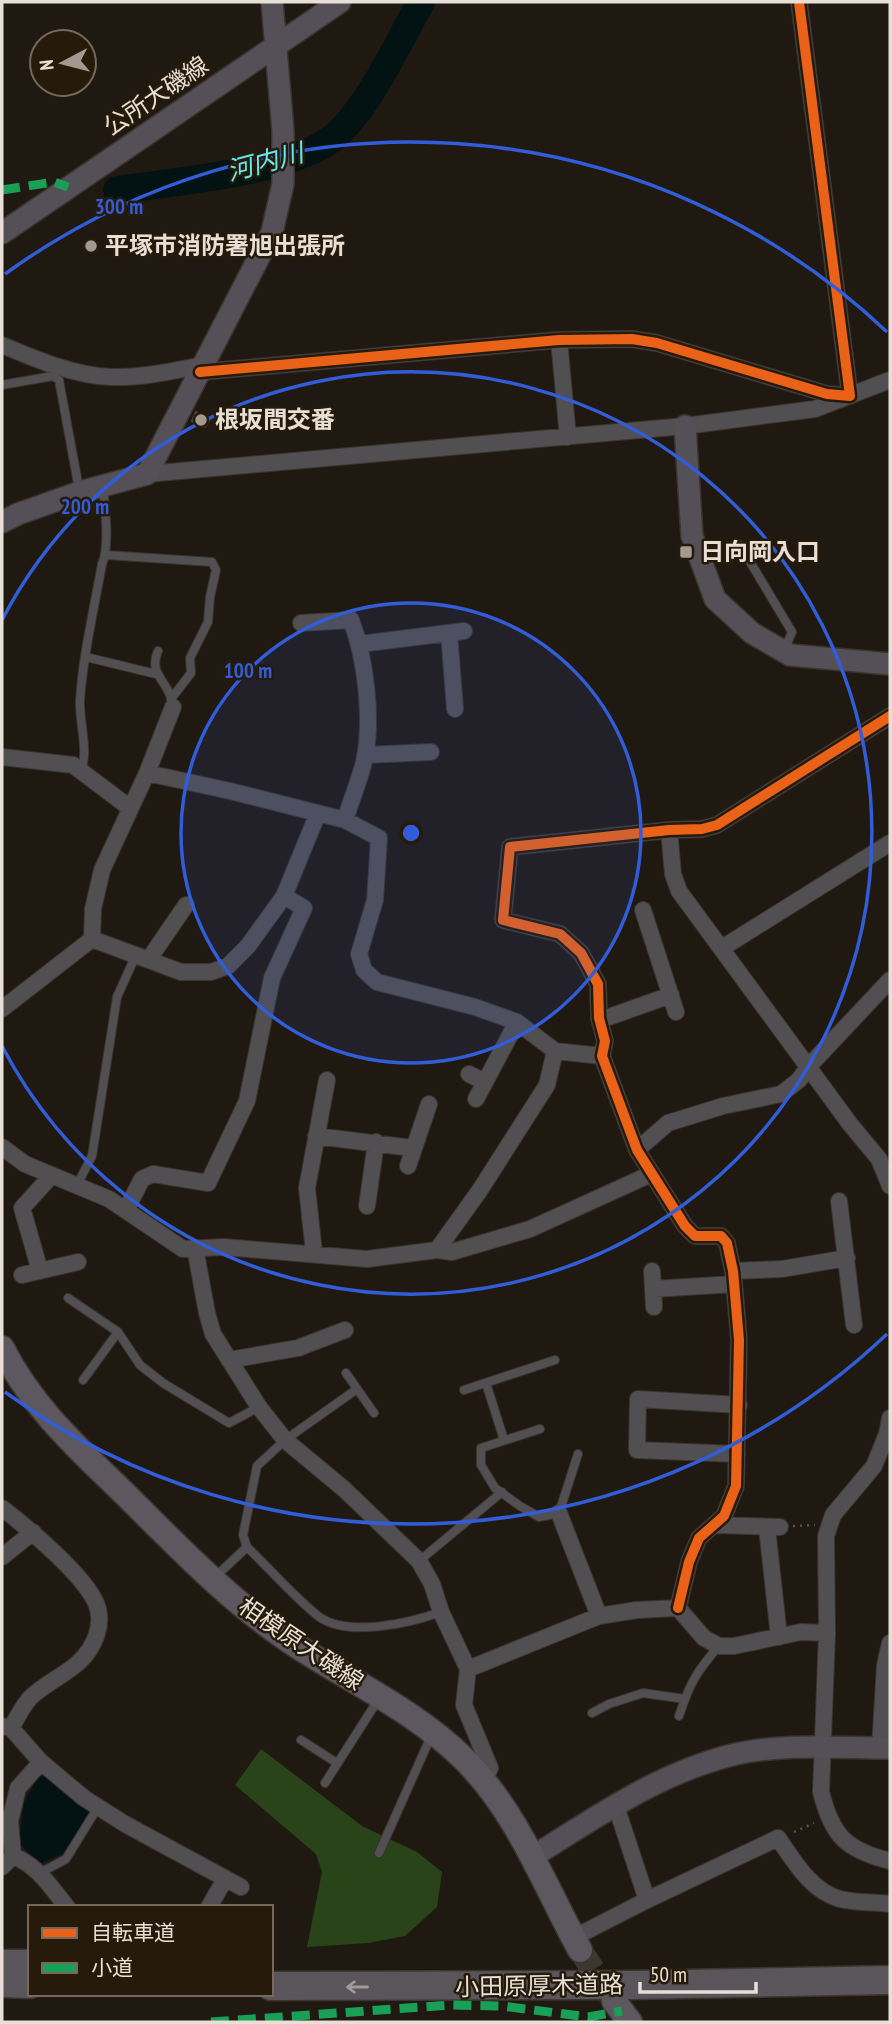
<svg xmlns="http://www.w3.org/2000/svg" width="892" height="2024" font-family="'PT Sans Narrow','Noto Sans JP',sans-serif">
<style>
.forest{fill:#2a4419}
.water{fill:#031212}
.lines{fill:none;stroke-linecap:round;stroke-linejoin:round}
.river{stroke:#031212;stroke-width:28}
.building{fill:#43382c;stroke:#4c453f;stroke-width:2}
.primary-tunnel{stroke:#3e372f;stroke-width:24;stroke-dasharray:24 12;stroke-linecap:butt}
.lane-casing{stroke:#3a352e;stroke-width:10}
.street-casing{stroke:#3a352e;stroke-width:18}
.secondary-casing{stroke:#3a352e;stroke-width:24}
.primary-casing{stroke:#3a352e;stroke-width:27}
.highway-casing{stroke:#3a352e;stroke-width:31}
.path{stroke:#565152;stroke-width:2.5;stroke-dasharray:2 5;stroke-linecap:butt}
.lane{stroke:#524f53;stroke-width:8}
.street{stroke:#524f53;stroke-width:16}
.secondary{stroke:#555058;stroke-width:21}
.primary{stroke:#5d5860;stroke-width:24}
.highway{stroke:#5a545b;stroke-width:28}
.quiet{stroke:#1a9f57;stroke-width:9;stroke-dasharray:18 9;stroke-linecap:butt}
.cycleway-casing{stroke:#261a0b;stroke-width:15}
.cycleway{stroke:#ea6118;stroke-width:10}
.oneway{stroke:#a19a98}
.ring{fill:none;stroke:#315dd8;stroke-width:3.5}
.poi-dot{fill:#a29a91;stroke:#261a0b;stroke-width:2.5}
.labels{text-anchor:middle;stroke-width:5;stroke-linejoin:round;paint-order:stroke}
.street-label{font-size:24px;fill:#e8e0d6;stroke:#261a0b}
.poi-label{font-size:24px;font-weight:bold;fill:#e8e0d6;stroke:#261a0b;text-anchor:start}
.water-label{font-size:26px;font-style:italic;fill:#65e8ee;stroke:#261a0b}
.centre{fill:#315dd8;stroke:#261a0b;stroke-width:3.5}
.ring-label{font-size:21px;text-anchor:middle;font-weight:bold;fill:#315dd8;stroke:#261a0b;stroke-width:5;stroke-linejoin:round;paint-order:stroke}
</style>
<rect width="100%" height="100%" fill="#201911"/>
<path class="forest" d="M261 1749 362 1826 417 1852 442 1872 437 1907 405 1936 368 1943 307 1947 322 1872 316 1854 235 1785Z"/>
<path class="water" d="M48 1776 94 1808 62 1854 39 1864 19 1843 24 1802 38 1777Z"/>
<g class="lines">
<path class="river" d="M117 190C172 182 293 172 334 137 368 109 399 41 421 2"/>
</g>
<path class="building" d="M196 412 210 419 205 427 192 421Z"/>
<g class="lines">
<path class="primary-tunnel" d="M580 1950 612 1998"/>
<g class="lane-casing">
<path id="lane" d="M2 385 53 376 59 380 79 489
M740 545 792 632 784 651
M106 555 212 562 216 570 210 597 208 622 190 658 191 673 171 699
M158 651C148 674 167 680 172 701
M86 657 156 674
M81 771C89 750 79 723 80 700 83 655 94 609 102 564 110 547 105 507 103 487
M77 1185 92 1156 117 997 135 957
M68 1298 118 1332 140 1365 163 1383 229 1423 259 1407
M346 1373 374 1413
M83 1380 118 1332
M486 1383 504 1440
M357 1389 285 1440 257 1466 243 1535 247 1547C270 1569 293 1596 318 1616 347 1638 410 1623 441 1612
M464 1390 555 1360
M540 1429 481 1448V1465L495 1488 520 1506 539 1517 559 1513 578 1454
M419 1561 502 1492
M214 1578 247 1547
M592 1713 609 1704 643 1693 685 1699
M679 1716C690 1683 696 1672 719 1646
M301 1740 337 1763
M325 1783 378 1700
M379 1853 432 1734
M40 1873 66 1859 98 1807"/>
</g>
<g class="street-casing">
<path id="street" d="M559 340 568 437
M2 345C35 359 75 376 111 377 142 378 172 371 203 365
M200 372 559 340 632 339 657 343 827 394 850 396 799 2
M147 474 685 426 815 409 890 380
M301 623 351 620C366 659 373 721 364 762 359 781 351 801 345 820
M449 633 455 709
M360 644 464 631
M365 755 431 752
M2 757 73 765 130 808
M147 773 230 791 345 820 379 838 375 900 359 954 364 970 377 982 475 1007 517 1022 555 1051 602 1056
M669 830 673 874 679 891 850 1124 879 1159 890 1186
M643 910 676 1012
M92 939 181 972H211L228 966 248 946 284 896 318 813
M722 948 890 843
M149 959 186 905
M2 1009 92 939 93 909 102 870 147 773 173 707
M599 1018 609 1017 671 995
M469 1074 485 1082
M476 1099 517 1022
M316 1136 412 1148
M2 1147 25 1164 109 1199 183 1249 224 1247 367 1259 437 1250 452 1252 530 1229 651 1174
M637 1150 668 1123 723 1106 781 1094 799 1080 809 1066 890 980
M408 1166 429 1104
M839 1201 854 1325
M367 1206 376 1142
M126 1210 142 1179 153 1174 208 1183 247 1101 272 978 304 908 284 896
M195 1248 207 1313 213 1334 259 1407 285 1440 344 1489 419 1561 432 1584 441 1612 468 1669 464 1705 490 1768 484 1781
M437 1250 480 1190 547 1085 555 1051
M314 1253 307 1188 327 1080
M40 1271 22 1208 52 1175
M652 1271 654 1307
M733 1271 782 1269 847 1258
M22 1275 78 1262
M653 1289 734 1284
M229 1360 298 1348 345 1330
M890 1418 887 1434 874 1466 833 1515 826 1536 827 1633 821 1792C832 1836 846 1850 890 1861
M737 1454 637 1450 638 1399 739 1405
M2 1508C28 1528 83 1574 96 1603 105 1624 94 1648 79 1662 65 1675 46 1683 31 1697 23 1705 17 1718 11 1728
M559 1513 599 1616
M716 1525 780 1527
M767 1528 779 1637
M2 1557 33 1532
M678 1608 689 1562 699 1538 724 1516 736 1486 739 1340 733 1271 727 1243 721 1236H695L685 1226 637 1150 602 1056 605 1041 599 1018 598 984 581 953 560 934 503 920 510 847 669 830 702 829 717 825 890 716
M678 1608 704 1638 719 1646H734L801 1632 827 1633
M468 1669 599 1616 637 1610 678 1608
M2 1726 11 1728 41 1762 18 1788 10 1821 13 1856 2 1867
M880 1748 885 1665 890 1643
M41 1762 84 1798 125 1824 241 1887
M616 1806 647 1900 778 1838C794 1861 811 1891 840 1899 856 1903 874 1902 890 1904
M13 1856C37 1865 51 1887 67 1907
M209 1907 225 1879
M573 1938 647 1900"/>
</g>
<g class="secondary-casing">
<path id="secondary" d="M2 233 340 2
M685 426 692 536 715 599 752 633 790 655 890 664
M2 522 18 514 80 492 147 474 272 232 283 184V131L272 2
M532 1857C598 1816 660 1772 736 1754 786 1743 839 1748 890 1748"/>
</g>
<g class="primary-casing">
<path id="primary" d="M2 1348C33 1409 80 1450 128 1497 183 1552 237 1608 303 1650 358 1685 419 1714 465 1760 518 1813 544 1885 580 1950
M614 2001 630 2022"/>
</g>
<g class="highway-casing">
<path id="highway" d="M2 1964H30
M2 1983 30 1984
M271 1986 634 1985 890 1980"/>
</g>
<path class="path" d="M793 1526 815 1525
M794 1832 814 1823"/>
<use href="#lane" class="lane"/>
<use href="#street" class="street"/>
<use href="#secondary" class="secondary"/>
<use href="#primary" class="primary"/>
<use href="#highway" class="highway"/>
<path class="quiet" d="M2 190 54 182 68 187
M211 2022 450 2005 502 2006 588 2017 622 2011"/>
<g class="cycleway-casing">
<path id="cycleway" d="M200 372 559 340 632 339 657 343 827 394 850 396 799 2
M678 1608 689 1562 699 1538 724 1516 736 1486 739 1340 733 1271 727 1243 721 1236H695L685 1226 637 1150 602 1056 605 1041 599 1018 598 984 581 953 560 934 503 920 510 847 669 830 702 829 717 825 890 716"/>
</g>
<use href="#cycleway" class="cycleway"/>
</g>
<defs><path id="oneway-shaft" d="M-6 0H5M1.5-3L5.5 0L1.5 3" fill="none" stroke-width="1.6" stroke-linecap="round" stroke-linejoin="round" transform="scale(1.75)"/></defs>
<use class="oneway" href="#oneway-shaft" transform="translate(357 1987) rotate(-180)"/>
<circle cx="411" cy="833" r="230" fill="#315dd8" fill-opacity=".12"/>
<g class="ring">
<circle cx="411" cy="833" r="230"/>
<path d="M2 620A461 461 0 1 1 2 1046"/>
<path d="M887 1334A691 691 0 0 1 5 1392M5 274A691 691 0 0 1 887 332"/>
</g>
<g class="poi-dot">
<circle cx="91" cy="246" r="7"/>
<circle cx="201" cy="420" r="7"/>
<rect x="679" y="545" width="14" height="14" rx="3.5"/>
</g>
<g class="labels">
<g class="street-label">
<text transform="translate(156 96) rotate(-34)" y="8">公所大磯線</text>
<text transform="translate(301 1644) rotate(34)" y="8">相模原大磯線</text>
<text transform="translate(539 1986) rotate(-1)" y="8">小田原厚木道路</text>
</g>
<g class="poi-label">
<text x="105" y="254">平塚市消防署旭出張所</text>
<text x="215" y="428">根坂間交番</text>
<text x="700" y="560">日向岡入口</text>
</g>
<g class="water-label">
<text transform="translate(265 162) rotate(-15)" y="9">河内川</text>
</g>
</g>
<circle cx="411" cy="833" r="10" class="centre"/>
<g class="ring-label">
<text x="119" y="214">300 m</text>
<text x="85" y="514">200 m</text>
<text x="248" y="678">100 m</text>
</g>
<rect width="892" height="2024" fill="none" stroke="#e8e0d6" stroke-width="7"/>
<rect x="28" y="1905" width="245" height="91" fill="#261a0b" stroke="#74695c" stroke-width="2"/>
<rect x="42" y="1928" width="35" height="10" fill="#ea6118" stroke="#74695c" stroke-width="2"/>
<text x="91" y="1940" font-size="21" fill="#e8e0d6">自転車道</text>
<rect x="42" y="1963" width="35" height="10" fill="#1a9f57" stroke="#74695c" stroke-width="2"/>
<text x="91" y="1975" font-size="21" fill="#e8e0d6">小道</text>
<g transform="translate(63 63) rotate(263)"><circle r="33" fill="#261a0b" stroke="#74695c" stroke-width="2"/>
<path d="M0-5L12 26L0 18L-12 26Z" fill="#a29a91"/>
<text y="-10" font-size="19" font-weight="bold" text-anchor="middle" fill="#e8e0d6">N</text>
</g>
<path d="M640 1982v10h116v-10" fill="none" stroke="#e8e0d6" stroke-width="3.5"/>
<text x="650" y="1982" font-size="21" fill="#e8e0d6" stroke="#261a0b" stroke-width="5" paint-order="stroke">50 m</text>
</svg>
